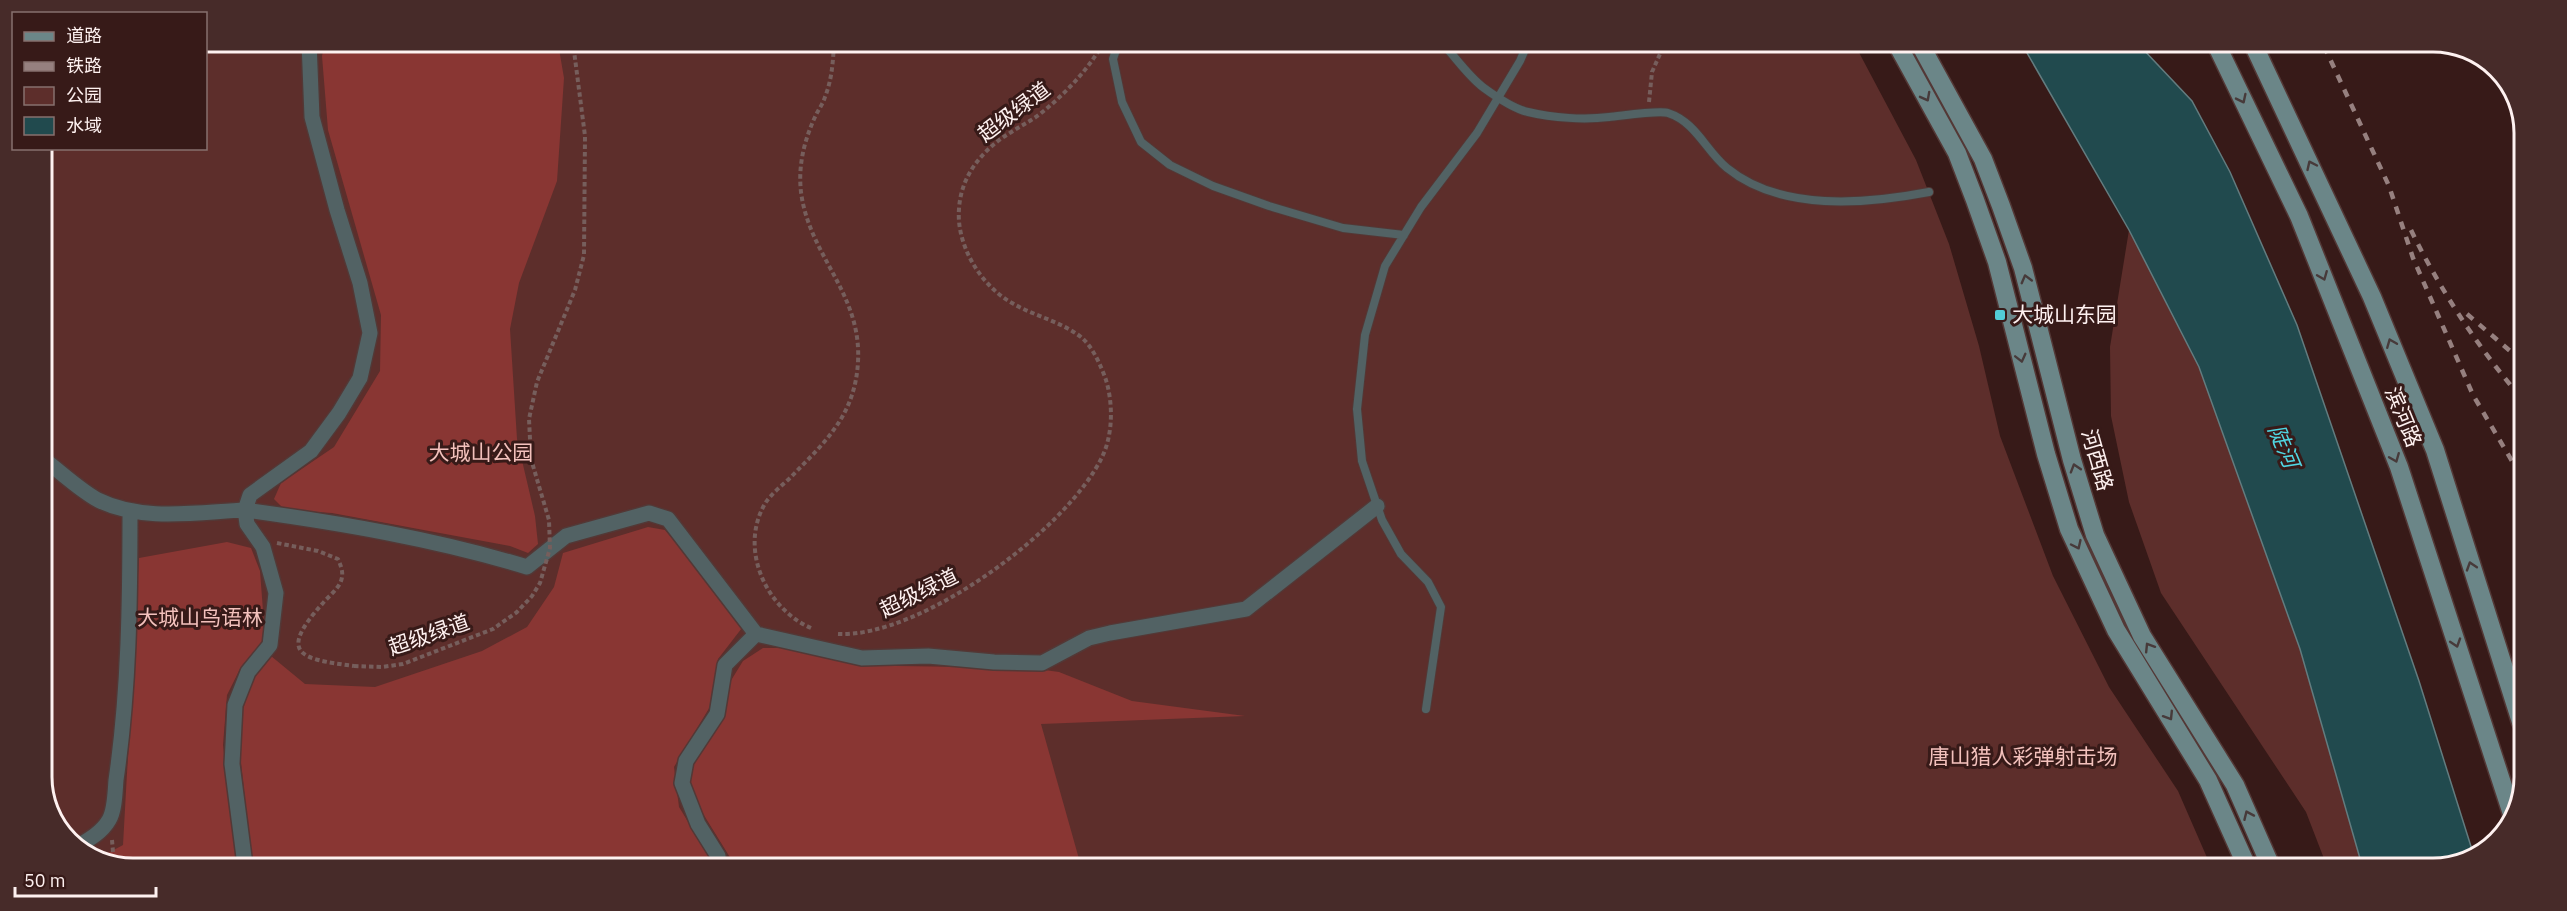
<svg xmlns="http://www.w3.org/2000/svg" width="2567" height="911" font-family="'IBM Plex Sans','Noto Sans SC',sans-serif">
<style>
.green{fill:#5d2e2b}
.forest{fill:#893633}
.water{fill:#214a4e;stroke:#637c7f;stroke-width:1.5}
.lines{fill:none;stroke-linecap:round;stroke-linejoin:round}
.lane-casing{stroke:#533836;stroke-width:10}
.street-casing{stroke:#533836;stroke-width:18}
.secondary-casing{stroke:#533836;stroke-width:21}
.path{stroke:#765e5c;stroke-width:4;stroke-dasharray:4.5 3;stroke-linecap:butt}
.lane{stroke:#526264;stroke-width:8}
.street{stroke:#526264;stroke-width:15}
.secondary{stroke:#6b8688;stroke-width:18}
.rail{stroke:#96807f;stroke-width:4.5;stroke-dasharray:8 8;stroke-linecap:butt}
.path-bridge{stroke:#765e5c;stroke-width:4;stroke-dasharray:4.5 3;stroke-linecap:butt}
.oneway{stroke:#473a3a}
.poi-dot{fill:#52ccd6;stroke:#371a18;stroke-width:2}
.labels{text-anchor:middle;stroke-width:6;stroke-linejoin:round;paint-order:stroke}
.street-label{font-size:21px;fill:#fef1f0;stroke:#371a18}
.poi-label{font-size:21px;fill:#fef1f0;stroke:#371a18;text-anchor:start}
.park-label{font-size:21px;fill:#f3c1bc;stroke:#371a18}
.water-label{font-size:22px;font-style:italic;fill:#50d6e2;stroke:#371a18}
.rim{fill:none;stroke:#fef1f0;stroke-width:3}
</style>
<rect width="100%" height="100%" fill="#371a18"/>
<path class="green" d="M206 42 1855 45 1916 160 1949 244 1979 346 2000 436 2053 576 2109 687 2178 791 2212 869 104 864 61 834 42 784V149L206 148Z
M2129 230 2199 367 2300 649 2363 869H2328L2306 812 2161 593 2129 502 2111 416 2110 347Z"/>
<path class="forest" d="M325 42 558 43 564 78 557 181 519 283 510 329 517 439 535 516 538 544 528 553 510 546 332 513 285 510 274 499 281 483 334 447 380 371 381 315 328 130 322 56Z
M648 527 665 530 745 624 718 659 711 705 674 767 679 807 709 856 710 865H252L241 763 240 717 254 677 271 656 305 684 375 687 482 651 527 627 554 587 563 553Z
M227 542 251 548 260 571 264 624 262 645 240 669 227 695 223 745 237 865 104 864 97 859 123 845 139 558Z
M763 648H784L867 663 897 666 1030 668 1059 672 1132 701 1245 716 1041 724 1081 866H732L731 859 697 804 690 784 691 767 712 731 725 717 727 687 743 661Z"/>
<path class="water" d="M2023 46H2140L2192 101 2230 172 2297 325 2419 681 2474 856 2434 869H2363L2300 649 2199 367 2129 230Z"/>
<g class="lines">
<g class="lane-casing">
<path id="lane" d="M1118 44 1113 59 1122 102 1141 142 1170 165 1213 186 1269 206 1343 228 1404 235
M1444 45C1456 58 1469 77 1484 88 1495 96 1514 109 1528 112 1553 118 1584 120 1609 117 1621 116 1659 110 1668 113 1696 122 1706 151 1727 168 1781 212 1866 204 1929 192
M1426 709 1441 607 1428 582 1401 554 1382 520 1362 461 1357 409 1365 335 1385 266 1421 207 1477 133 1520 61 1527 45"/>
</g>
<g class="street-casing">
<path id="street" d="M42 458C60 471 78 489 98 500 142 522 198 512 245 510L250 495 311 451 339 413 360 378 370 333 360 283 337 210 312 117 309 42
M78 846C90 839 102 832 109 820 115 810 115 791 116 780 129 691 130 600 130 511
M245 865 232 764 235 705 248 672 270 645 276 593 263 547 247 524 245 510C340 523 435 539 527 567L566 536 649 513 668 519 756 634 862 658 928 656 994 662 1042 663 1089 638 1110 633 1246 609 1377 506
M719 866 718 856 698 824 682 783 686 761 717 714 725 665 756 634"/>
</g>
<g class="secondary-casing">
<path id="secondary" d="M1898 46 1957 153 1975 200 1997 262 2046 454 2069 529 2116 630 2208 780 2248 869
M1921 46 1983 159 2001 206 2023 268 2072 460 2095 535 2142 636 2235 785 2272 869
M2217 46 2299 216 2399 467 2513 817
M2254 46 2372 297 2435 450 2521 722"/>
</g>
<path class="path" d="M1649 102 1652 72 1664 45
M277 543 318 551 338 559C341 566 344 573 341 581 338 589 328 597 323 603 277 654 300 659 354 666
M811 628C765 608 738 547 766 502 772 493 784 484 792 476 826 441 855 415 858 362 862 293 809 256 801 192 798 166 804 141 815 117 818 110 823 104 825 97 832 79 833 62 834 43
M838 634C920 638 1069 529 1103 455 1113 433 1113 403 1106 380 1101 366 1093 347 1081 337 1060 321 1034 316 1012 303 981 286 956 245 959 209 961 174 984 148 1013 131 1022 125 1031 121 1040 114 1065 94 1086 72 1103 44
M112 840 114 864"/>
<use href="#lane" class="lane"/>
<use href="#street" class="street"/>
<use href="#secondary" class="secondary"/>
<path class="rail" d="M2324 46 2389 186 2413 258 2473 395 2522 478
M2411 230C2440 290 2479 349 2523 400
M2467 314 2523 362"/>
<path class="path-bridge" d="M354 666 382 667 403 664 493 629 517 612 532 596 540 583 550 548 549 520 531 459 529 419 537 382 575 290 584 255 585 136 573 43"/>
</g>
<defs><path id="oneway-chevron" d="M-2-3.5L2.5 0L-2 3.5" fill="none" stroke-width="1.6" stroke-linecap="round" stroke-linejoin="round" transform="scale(1.5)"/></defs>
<g class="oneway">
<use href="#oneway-chevron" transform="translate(1926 97) rotate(62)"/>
<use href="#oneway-chevron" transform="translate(2242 99) rotate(64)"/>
<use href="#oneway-chevron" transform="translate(2311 165) rotate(-115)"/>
<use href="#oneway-chevron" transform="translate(2323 276) rotate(68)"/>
<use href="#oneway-chevron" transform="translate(2026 279) rotate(-105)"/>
<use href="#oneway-chevron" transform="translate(2391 343) rotate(-112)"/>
<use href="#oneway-chevron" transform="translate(2021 358) rotate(76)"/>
<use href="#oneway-chevron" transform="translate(2395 458) rotate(68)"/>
<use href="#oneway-chevron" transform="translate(2075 468) rotate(-107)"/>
<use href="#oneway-chevron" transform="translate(2077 545) rotate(65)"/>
<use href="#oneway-chevron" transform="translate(2471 566) rotate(-108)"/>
<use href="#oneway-chevron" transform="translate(2456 643) rotate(72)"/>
<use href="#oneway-chevron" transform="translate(2149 647) rotate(-122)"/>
<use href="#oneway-chevron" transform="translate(2169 716) rotate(58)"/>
<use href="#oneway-chevron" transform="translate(2248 815) rotate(-114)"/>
</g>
<rect class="poi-dot" x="1994" y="309" width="12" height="12" rx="3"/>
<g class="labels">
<g class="street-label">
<text transform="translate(1014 112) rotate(-37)" y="7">超级绿道</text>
<text transform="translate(2403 417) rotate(68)" y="7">滨河路</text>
<text transform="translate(2097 460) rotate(74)" y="7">河西路</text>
<text transform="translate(919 593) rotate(-26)" y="7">超级绿道</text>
<text transform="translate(429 635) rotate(-19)" y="7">超级绿道</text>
</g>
<g class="poi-label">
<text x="2012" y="322">大城山东园</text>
</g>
<g class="park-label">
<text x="481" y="460">大城山公园</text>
<text x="200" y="625">大城山鸟语林</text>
<text x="2023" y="764">唐山猎人彩弹射击场</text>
</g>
<g class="water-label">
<text transform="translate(2284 446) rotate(67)" y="8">陡河</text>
</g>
</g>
<path d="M0 0H2567V911H0ZM133 52H2433A81 81 0 0 1 2514 133V777A81 81 0 0 1 2433 858H133A81 81 0 0 1 52 777V133A81 81 0 0 1 133 52Z" fill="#472b29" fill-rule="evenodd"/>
<path class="rim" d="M133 52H2433A81 81 0 0 1 2514 133V777A81 81 0 0 1 2433 858H133A81 81 0 0 1 52 777V133A81 81 0 0 1 133 52Z"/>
<rect x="12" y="12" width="195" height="138" fill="#371a18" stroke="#87706e" stroke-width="1.5"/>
<rect x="24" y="32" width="30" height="9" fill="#6b8688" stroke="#87706e" stroke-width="1.5"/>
<text x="66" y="42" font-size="18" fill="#fef1f0">道路</text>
<rect x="24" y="62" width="30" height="9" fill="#96807f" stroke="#87706e" stroke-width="1.5"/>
<text x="66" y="72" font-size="18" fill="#fef1f0">铁路</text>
<rect x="24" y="87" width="30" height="18" fill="#5d2e2b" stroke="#87706e" stroke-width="1.5"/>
<text x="66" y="102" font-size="18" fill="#fef1f0">公园</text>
<rect x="24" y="117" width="30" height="18" fill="#214a4e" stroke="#87706e" stroke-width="1.5"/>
<text x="66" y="132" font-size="18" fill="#fef1f0">水域</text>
<path d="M15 887v9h141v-9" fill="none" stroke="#fef1f0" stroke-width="3"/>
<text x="24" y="887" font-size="18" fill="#fef1f0" stroke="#371a18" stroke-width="4.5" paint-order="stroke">50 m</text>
</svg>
